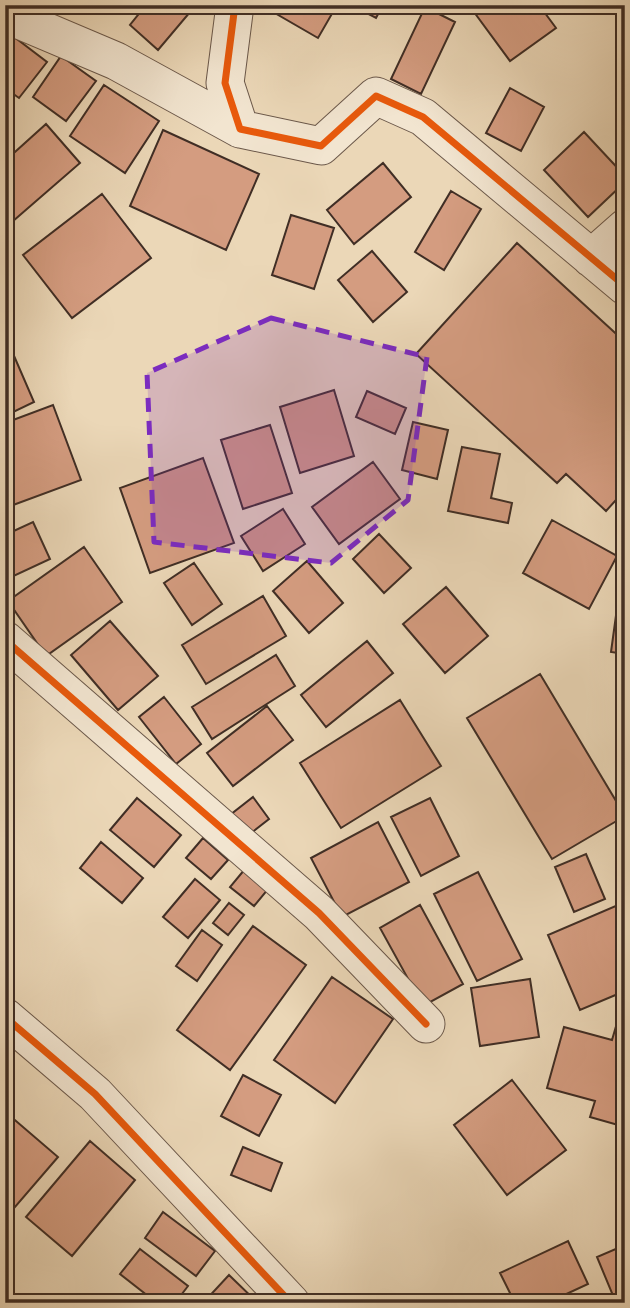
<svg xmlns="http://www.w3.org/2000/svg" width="630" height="1308" font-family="'Sorts Mill Goudy',serif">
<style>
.building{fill:#d49c80;stroke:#402e25;stroke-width:2}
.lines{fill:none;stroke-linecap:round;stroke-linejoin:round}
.street-casing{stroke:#6b584a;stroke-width:39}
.street{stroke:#f2e5d0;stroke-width:37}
.cycleway-casing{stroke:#f2e5d0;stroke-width:11}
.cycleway{stroke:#e8590c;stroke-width:7}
.marked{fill:#7b2cbf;fill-opacity:0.2;stroke:#7b2cbf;stroke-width:5;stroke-dasharray:14 9;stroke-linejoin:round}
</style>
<rect width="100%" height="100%" fill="#ebd7b7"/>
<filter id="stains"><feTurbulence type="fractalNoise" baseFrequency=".00286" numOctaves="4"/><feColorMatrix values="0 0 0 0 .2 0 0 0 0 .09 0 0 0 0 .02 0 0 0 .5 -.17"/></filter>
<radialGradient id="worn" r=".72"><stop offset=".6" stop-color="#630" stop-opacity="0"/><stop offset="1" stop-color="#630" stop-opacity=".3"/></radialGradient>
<path class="building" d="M146 5H196L158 50 130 25Z
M261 5H337L318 38Z
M358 5H383L376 18 357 8Z
M484 5H539L556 28 510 61 474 12Z
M425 7 455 22 421 94 391 79Z
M5 30 47 62 19 98 5 88Z
M61 56 96 81 66 121 33 97Z
M104 85 159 121 125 173 70 136Z
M510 88 544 107 521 151 486 133Z
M46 124 80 163 5 228V161Z
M163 130 259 174 226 250 130 206Z
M584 132 625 176V182L588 217 544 170Z
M383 163 411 197 354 244 327 210Z
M451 191 481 209 444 270 415 252Z
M102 194 151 258 72 318 23 255Z
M291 215 334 228 314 289 272 275Z
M517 243 625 342V490L606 511 566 474 557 483 416 354Z
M372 251 407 292 373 322 338 280Z
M8 342 34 402 5 416V343Z
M334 390 354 456 300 473 280 407Z
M367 391 406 408 395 434 356 417Z
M53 405 81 480 5 508V423Z
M413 422 448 430 437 479 402 470Z
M270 425 292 493 243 509 221 440Z
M462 447 500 454 491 498 512 503 508 523 448 511Z
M203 458 234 543 150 573 120 488Z
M373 462 400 499 339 544 312 507Z
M283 509 305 544 263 571 241 536Z
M552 520 617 556 589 609 523 573Z
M33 522 50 559 5 580V535Z
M379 534 411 568 384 593 353 559Z
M84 547 122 602 46 656 8 601Z
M307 561 343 603 309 633 273 591Z
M194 563 222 604 192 625 164 583Z
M446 587 488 636 445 673 403 624Z
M263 596 286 636 206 684 182 645Z
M617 608 625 609V654L611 652Z
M110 621 158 676 118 710 71 655Z
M367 641 393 673 326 727 301 695Z
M276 655 295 686 212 739 192 707Z
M540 674 625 816 552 859 467 718Z
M164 697 201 744 176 764 139 717Z
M400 700 441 766 341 828 300 763Z
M267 706 293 740 233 786 207 753Z
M253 797 269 819 246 837 230 815Z
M137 798 181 835 154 867 110 830Z
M430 798 459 856 421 876 391 817Z
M378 822 409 882 342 917 311 858Z
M203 838 228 860 211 879 186 858Z
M101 842 143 878 122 903 80 868Z
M586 854 605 899 574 912 555 867Z
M245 869 269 888 254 906 230 887Z
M478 872 522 959 477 981 434 894Z
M195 879 220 900 188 938 163 917Z
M625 902V991L580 1010 548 935Z
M229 903 244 915 228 935 213 923Z
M420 905 463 984 423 1006 380 928Z
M253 926 306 965 230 1070 177 1030Z
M202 930 222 945 197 981 176 966Z
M332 977 393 1019 335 1103 274 1060Z
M530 979 539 1037 480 1046 471 988Z
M619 1016 625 1017V1127L590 1117 595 1101 547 1088 564 1027 612 1040Z
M243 1075 281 1095 259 1136 221 1116Z
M512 1080 566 1150 507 1195 454 1125Z
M9 1115 58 1157 9 1214 5 1211V1119Z
M90 1141 135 1180 72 1256 26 1217Z
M243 1147 282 1163 271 1191 231 1175Z
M163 1212 215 1251 196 1276 145 1238Z
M568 1241 588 1284 547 1303H515L500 1273Z
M625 1245V1293L614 1298 597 1257Z
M140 1249 188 1286 175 1303H157L120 1274Z
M229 1275 258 1303H203Z"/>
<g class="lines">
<g class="street-casing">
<path id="street" d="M235 5 225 83 240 129 321 146 376 96 423 117 625 286
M5 14 116 61 240 129
M591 258 625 228
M5 640 319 913 426 1024
M5 1017 95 1094 291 1303"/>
</g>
<use href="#street" class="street"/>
<g class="cycleway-casing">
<path id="cycleway" d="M235 5 225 83 240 129 321 146 376 96 423 117 625 286
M5 640 319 913 426 1024
M5 1017 95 1094 291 1303"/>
</g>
<use href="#cycleway" class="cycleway"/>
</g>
<path class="marked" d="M271 318 427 357 408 500 331 563 154 542 147 373Z"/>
<rect width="630" height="1308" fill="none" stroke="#ebd7b7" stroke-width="28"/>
<rect x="7" y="7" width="616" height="1294" fill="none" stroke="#402e25" stroke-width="3.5"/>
<rect x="14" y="14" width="602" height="1280" fill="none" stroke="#402e25" stroke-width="2"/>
<rect width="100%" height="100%" filter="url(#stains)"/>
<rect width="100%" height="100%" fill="url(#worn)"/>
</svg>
